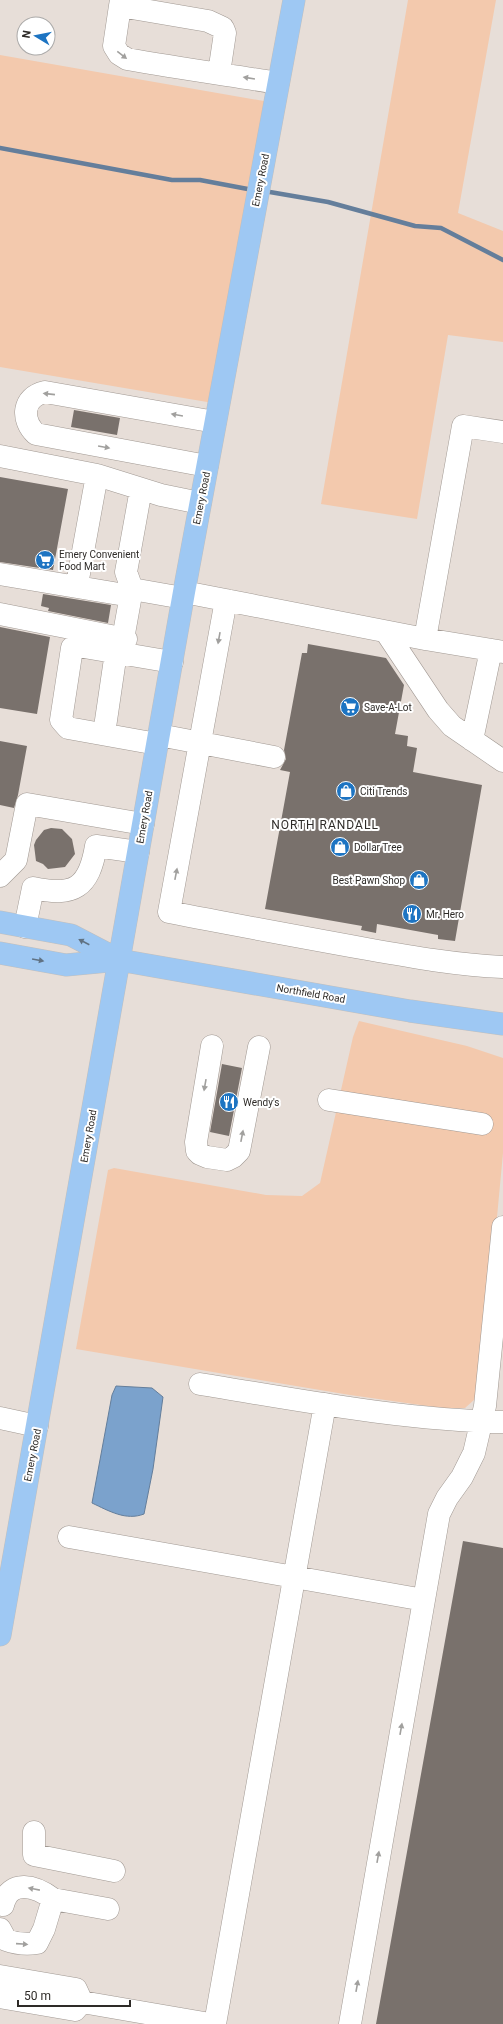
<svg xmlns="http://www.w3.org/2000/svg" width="503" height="2024" font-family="Roboto,sans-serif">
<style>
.green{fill:#f3c9ad}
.water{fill:#7ba2cc;stroke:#647e9b}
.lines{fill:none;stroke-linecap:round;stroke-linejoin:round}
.stream{stroke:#647e9b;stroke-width:4.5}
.building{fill:#79716c}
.minor-casing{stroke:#a19993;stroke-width:23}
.major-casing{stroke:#c0bfbe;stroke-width:23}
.minor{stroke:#fff;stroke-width:22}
.major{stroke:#9ec8f3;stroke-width:22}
.oneway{fill:#a1a09e}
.oneway2{fill:#607283}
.labels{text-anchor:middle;stroke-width:4;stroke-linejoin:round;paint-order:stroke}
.street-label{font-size:10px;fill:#2e2b28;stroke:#fff}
.poi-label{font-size:10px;fill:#2e2b28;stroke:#fff;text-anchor:start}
.quarter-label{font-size:12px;letter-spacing:1px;fill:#2e2b28;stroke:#fff}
</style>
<rect width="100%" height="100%" fill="#e7ded8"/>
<path class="green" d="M408 0H496L458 213 503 231V342L448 335 417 519 321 504Z
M0 55 275 103 219 404 0 367Z
M359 1021 467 1046 503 1058V1153L481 1388 474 1400 465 1408H442L350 1395 76 1349 108 1170 114 1168 266 1195 302 1196 320 1183 353 1037Z"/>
<path class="water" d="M116 1386 152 1388 163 1397 153 1469 144 1514C126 1521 109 1511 92 1503L112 1395Z"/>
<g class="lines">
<path class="stream" d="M0 148 172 180H200L253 190
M264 191 328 202 415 226 441 228 503 260"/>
</g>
<path class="building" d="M74 410 120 418 117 435 71 427Z
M0 477 68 489 53 570 0 562Z
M43 594 111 605 108 623 48 611 49 608 41 606Z
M0 627 50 637 37 714 0 708Z
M308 644 386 658 404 685 395 734 408 736 407 746 417 748 413 772 482 785 455 941 438 939V935L377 924 376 933 361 930 362 926 265 909 290 772 280 770 286 759 284 750 302 653H307Z
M0 741 27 746 18 795 14 808 0 805Z
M51 828 62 829 72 839 75 854 65 867 48 869 43 864 36 861 34 845 36 840 44 830Z
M222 1064 242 1068 229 1136 210 1132Z
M463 1541 503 1548V2024H376Z"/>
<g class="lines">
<g class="minor-casing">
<path id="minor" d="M121 0 120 6 208 21 223 28 225 33 219 73
M120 6 114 46 119 54 127 59C177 68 228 75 278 83
M0 456 97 475 161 495 200 503
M207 466 36 434C21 420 22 397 45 392L215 422
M0 574 131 596
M78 579 97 475
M132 589 183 598
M184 592 425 639 463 426 503 432
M226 600 169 912C235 925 301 937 367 949 412 957 457 965 503 967
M0 614 126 639
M386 632 438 710 452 726 503 761
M123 639 132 589 126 572 141 489
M425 639 503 652
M104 734 116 652
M159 735 274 757
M472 740 491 650
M157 744 68 728 61 720 72 648 78 646 172 662
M0 876 16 860 27 804 143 824
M25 927 33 888C74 897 89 888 96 846L138 852
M212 1046 196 1142 197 1151 200 1154 207 1157 227 1160 233 1157 239 1151 259 1047
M329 1100 482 1124
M200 1384C300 1400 401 1420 503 1422
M0 1418 37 1426
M69 1537 424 1600
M34 1832V1855L114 1871
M53 1899 108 1909
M0 1929 6 1940C17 1944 25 1945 37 1943L44 1929 53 1899C36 1886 10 1878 3 1905
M0 1976 76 1989 82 2002
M0 1997 75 2010 82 2002
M82 2002 210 2024
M215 2024 325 1404
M350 2024 439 1514 447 1498 462 1477 474 1453 485 1406 503 1227"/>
</g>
<g class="major-casing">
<path id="major" d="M0 922 71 935 119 960
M0 953 66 965 119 960 410 1011 503 1024
M0 1635 184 592 294 0"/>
</g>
<use href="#minor" class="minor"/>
<use href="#major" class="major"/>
</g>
<defs><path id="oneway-solid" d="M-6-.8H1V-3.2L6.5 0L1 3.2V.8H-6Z"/></defs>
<g class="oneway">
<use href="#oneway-solid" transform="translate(122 55) rotate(38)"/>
<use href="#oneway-solid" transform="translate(249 78) rotate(-171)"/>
<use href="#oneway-solid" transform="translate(49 394) rotate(-174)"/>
<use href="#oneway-solid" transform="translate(177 415) rotate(-170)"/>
<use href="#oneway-solid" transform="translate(104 447) rotate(10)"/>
<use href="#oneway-solid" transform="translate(219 638) rotate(100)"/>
<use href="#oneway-solid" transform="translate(176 874) rotate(-79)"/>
<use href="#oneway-solid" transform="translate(205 1085) rotate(100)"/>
<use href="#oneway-solid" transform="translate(242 1136) rotate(-79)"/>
<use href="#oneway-solid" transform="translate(401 1729) rotate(-80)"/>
<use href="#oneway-solid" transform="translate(378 1857) rotate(-80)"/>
<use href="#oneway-solid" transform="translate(34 1889) rotate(-169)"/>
<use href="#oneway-solid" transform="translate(22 1944) rotate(4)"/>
<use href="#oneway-solid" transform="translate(357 1986) rotate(-80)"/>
</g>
<g class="oneway2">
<use href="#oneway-solid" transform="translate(84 942) rotate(-153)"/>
<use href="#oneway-solid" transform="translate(38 960) rotate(10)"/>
</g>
<defs>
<g id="supermarket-disc" transform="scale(1)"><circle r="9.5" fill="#1d74c2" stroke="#fff"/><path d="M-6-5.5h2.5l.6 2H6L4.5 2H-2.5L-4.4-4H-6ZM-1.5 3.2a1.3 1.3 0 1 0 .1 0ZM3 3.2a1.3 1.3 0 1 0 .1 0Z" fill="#fff"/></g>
<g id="shop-disc" transform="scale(1)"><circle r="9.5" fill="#1d74c2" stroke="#fff"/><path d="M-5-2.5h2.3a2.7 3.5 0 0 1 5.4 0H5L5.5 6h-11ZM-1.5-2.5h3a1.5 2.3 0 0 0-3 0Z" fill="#fff"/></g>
<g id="restaurant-disc" transform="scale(1)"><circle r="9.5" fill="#1d74c2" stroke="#fff"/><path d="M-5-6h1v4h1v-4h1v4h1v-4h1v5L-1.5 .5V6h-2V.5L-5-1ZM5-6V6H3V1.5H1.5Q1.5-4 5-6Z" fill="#fff"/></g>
</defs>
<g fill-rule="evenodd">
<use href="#supermarket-disc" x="45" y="560"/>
<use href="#supermarket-disc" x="350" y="707"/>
<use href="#shop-disc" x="346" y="791"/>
<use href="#shop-disc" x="340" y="847"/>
<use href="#shop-disc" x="419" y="880"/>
<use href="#restaurant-disc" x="412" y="914"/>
<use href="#restaurant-disc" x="229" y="1102"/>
</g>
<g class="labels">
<g class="street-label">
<text transform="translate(260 180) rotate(-79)" y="4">Emery Road</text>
<text transform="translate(201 498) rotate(-79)" y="4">Emery Road</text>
<text transform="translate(144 817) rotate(-80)" y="4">Emery Road</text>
<text transform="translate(311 993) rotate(10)" y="4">Northfield Road</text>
<text transform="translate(88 1136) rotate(-80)" y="4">Emery Road</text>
<text transform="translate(32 1455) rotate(-79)" y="4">Emery Road</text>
</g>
<g class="poi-label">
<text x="59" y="558">Emery Convenient<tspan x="59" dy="12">Food Mart</tspan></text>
<text x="364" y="711">Save-A-Lot</text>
<text x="360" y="795">Citi Trends</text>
<text x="354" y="851">Dollar Tree</text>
<text x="405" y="884" text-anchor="end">Best Pawn Shop</text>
<text x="426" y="918">Mr. Hero</text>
<text x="243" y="1106">Wendy's</text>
</g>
<g class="quarter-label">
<text x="325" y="829">NORTH RANDALL</text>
</g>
</g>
<g transform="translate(36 36) rotate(280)"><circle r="19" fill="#ffffff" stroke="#abaaa9"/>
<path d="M0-3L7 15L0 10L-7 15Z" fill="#1d74c2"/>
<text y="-6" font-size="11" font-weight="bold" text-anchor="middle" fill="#2e2b28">N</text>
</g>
<path d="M18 2000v6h112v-6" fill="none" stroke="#2e2b28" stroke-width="2"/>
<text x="24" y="2000" font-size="12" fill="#2e2b28" stroke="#ffffff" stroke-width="3" paint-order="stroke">50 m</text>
</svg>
